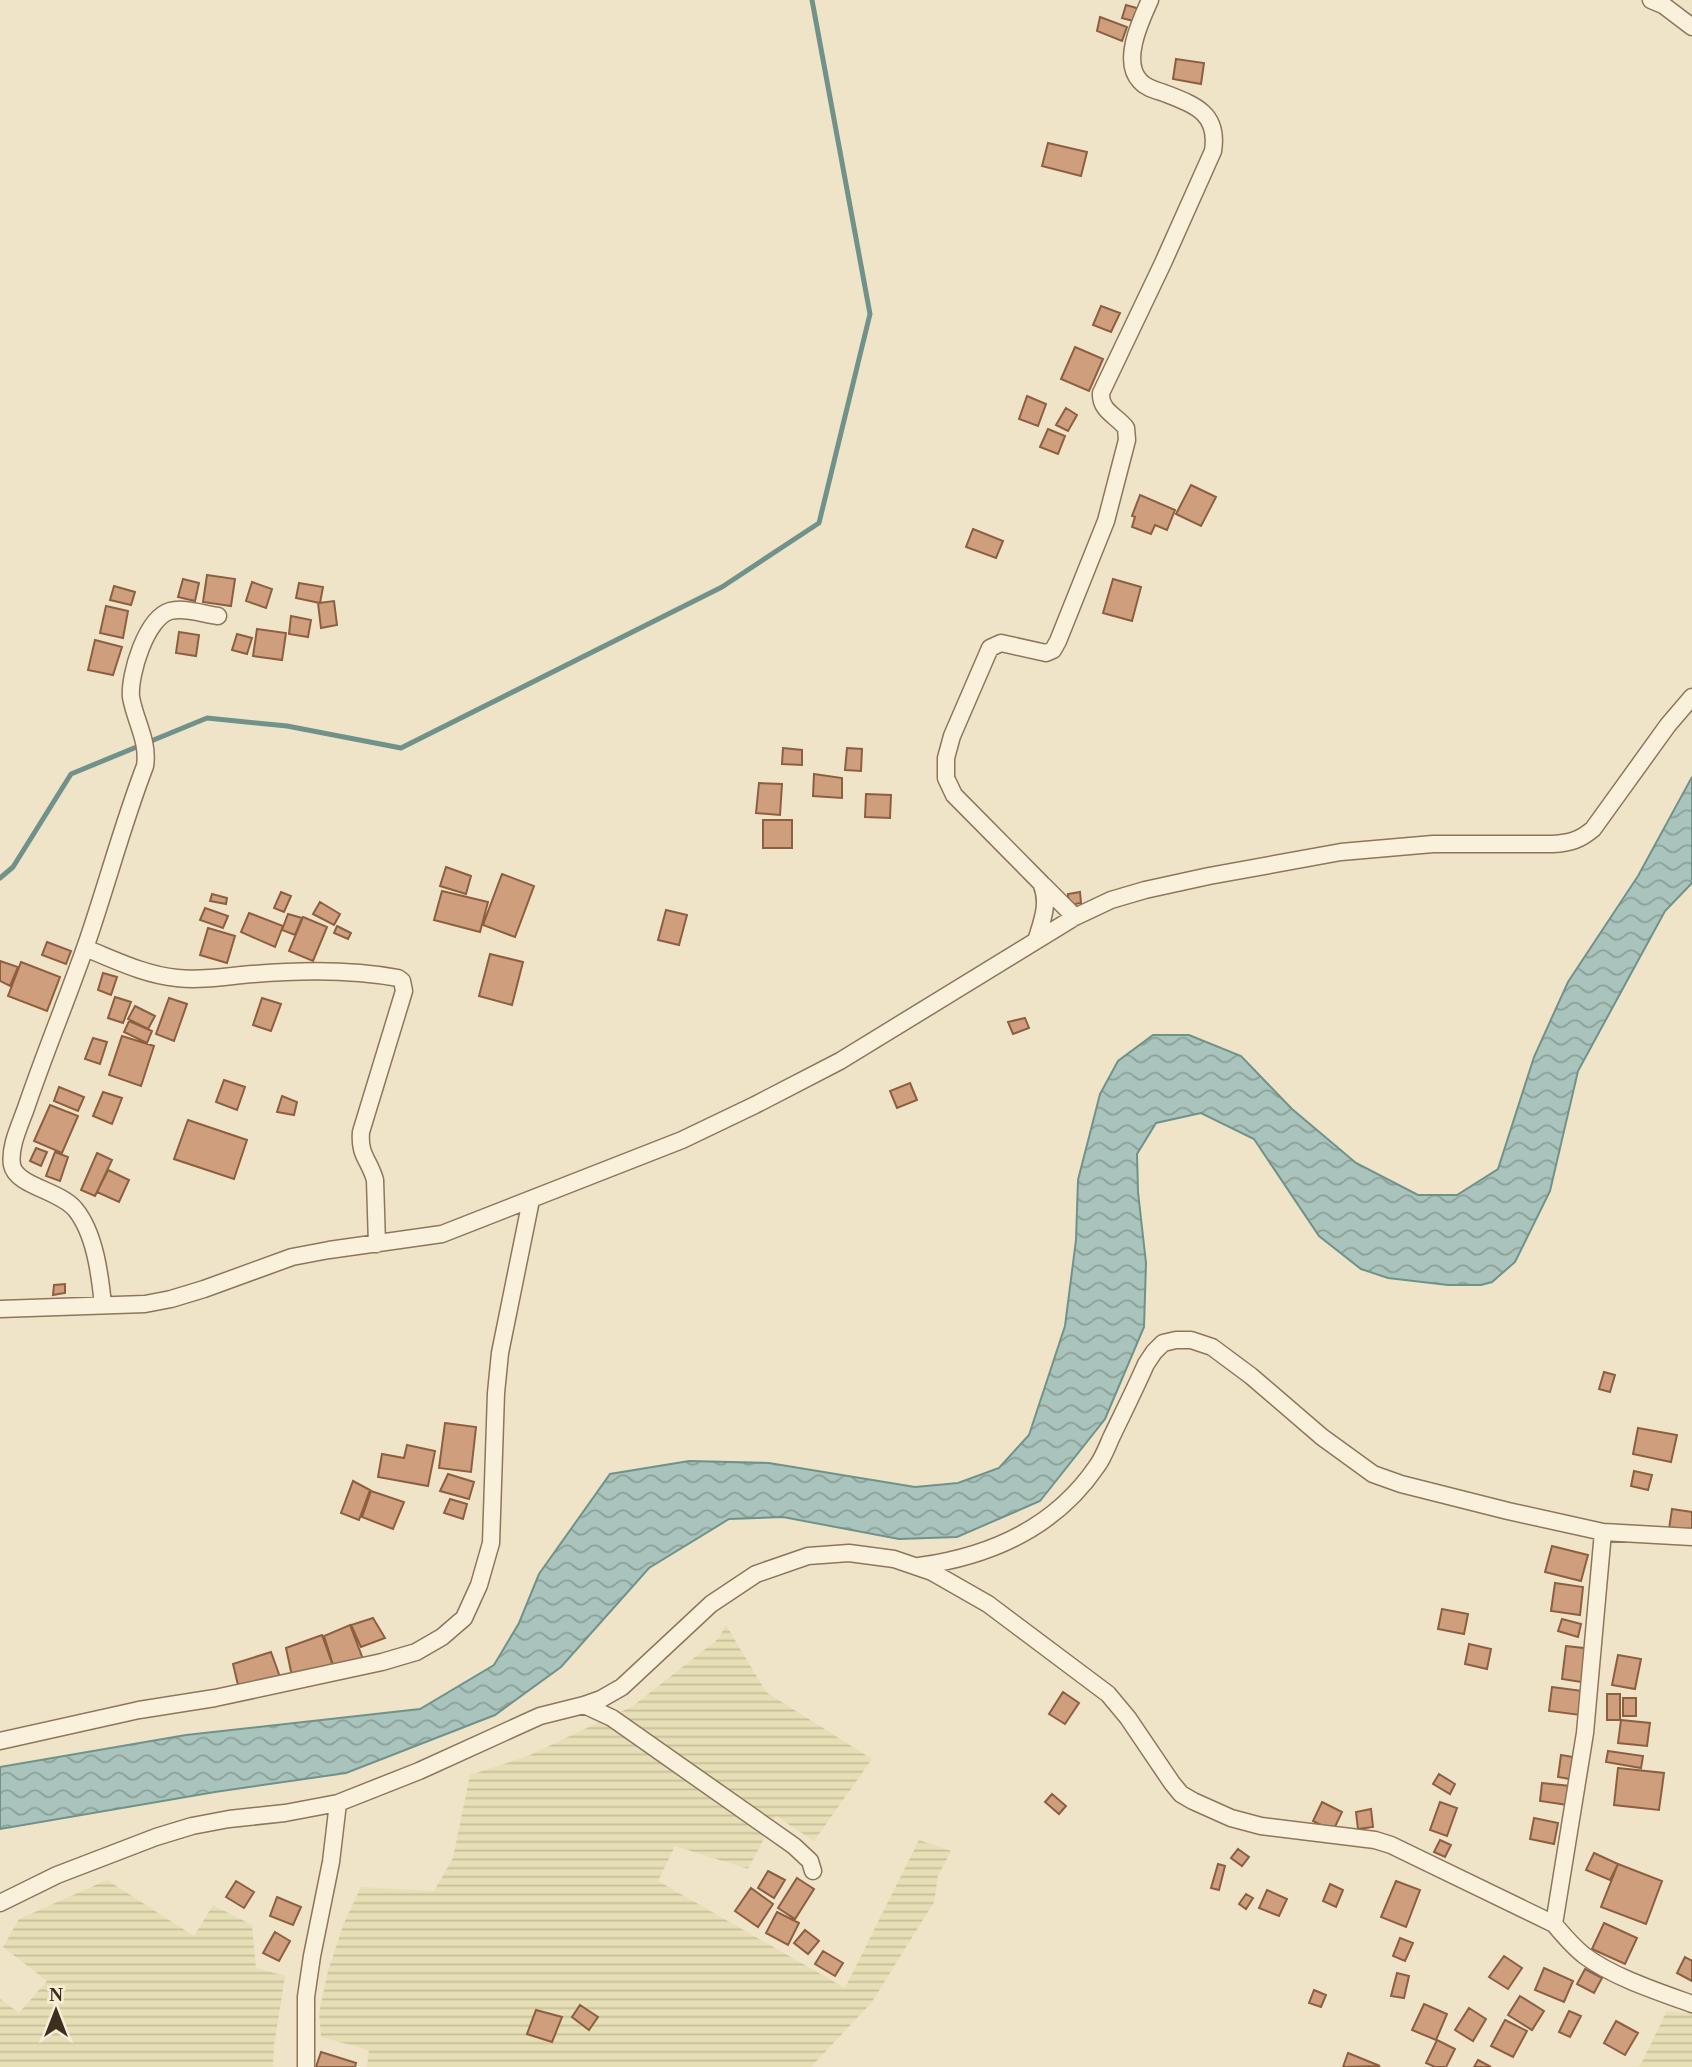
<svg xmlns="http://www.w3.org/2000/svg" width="1692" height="2067" font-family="Georgia,serif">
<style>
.farmland{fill:url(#farmland-rules)}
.water{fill:url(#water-waves);stroke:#6f938a;stroke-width:2}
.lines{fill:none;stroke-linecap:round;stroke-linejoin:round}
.stream{stroke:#6f938a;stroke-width:5}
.building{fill:#cf9f7d;stroke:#8d5f41;stroke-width:2}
.minor-casing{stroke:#8d765c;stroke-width:19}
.minor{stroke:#faf1dc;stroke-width:16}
</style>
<defs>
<pattern id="farmland-rules" width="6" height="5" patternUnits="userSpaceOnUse" patternTransform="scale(1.75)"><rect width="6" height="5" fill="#e6deb5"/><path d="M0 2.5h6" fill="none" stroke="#c6bf9b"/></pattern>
<pattern id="water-waves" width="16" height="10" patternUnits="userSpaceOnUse" patternTransform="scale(1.75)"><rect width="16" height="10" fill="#a9c4bc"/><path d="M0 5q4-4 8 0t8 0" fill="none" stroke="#8ba098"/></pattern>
</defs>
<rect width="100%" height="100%" fill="#f0e4c8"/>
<path class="farmland" d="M726 1625 766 1692 872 1759 814 1841 776 1816 748 1869 675 1846 658 1881 845 1988 919 1840 951 1851 938 1876 934 1902 872 2002 811 2067H367L369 2050 321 2037 319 2013 328 1971 344 1923 361 1887 434 1891 453 1858 470 1775 528 1756 633 1706 718 1639Z
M107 1880 194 1936 213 1905 252 1925 256 1968 285 1976 274 2046 273 2067H0V1999L19 2013 47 1981 3 1947 19 1919Z
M1667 2011 1692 2014V2067H1634L1640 2066Z"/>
<path class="water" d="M1692 777V883L1665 911 1578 1071 1550 1191 1515 1262 1492 1282 1481 1285H1448L1388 1278 1361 1269 1319 1236 1254 1139 1201 1113 1156 1123 1137 1154 1138 1192 1146 1263 1144 1327 1105 1419 1040 1501 957 1537 899 1539 783 1517 729 1519 649 1568 561 1667 495 1715 346 1773 215 1792 0 1829V1767L186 1735 420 1709 494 1665 519 1623 539 1574 610 1474 689 1461 769 1463 915 1487 958 1483 999 1468 1029 1435 1065 1326 1076 1240 1078 1180 1100 1094 1118 1061 1153 1035H1189L1241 1056 1292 1109 1356 1163 1418 1195H1457L1498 1169 1534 1057 1568 982 1638 876Z"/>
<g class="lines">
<path class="stream" d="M0 878 13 867 71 774 207 718 287 726 401 748 722 587 819 523 870 314 812 0"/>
</g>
<path class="building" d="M1126 5 1140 9 1137 22 1122 18Z
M1100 17 1127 27 1122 41 1097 31Z
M1176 59 1204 63 1201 84 1173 79Z
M1048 143 1087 152 1081 176 1042 166Z
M1101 306 1120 313 1111 332 1093 325Z
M1075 347 1103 359 1089 391 1061 379Z
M1027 396 1046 404 1038 426 1019 419Z
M1066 408 1077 415 1068 431 1056 425Z
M1048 429 1065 436 1058 454 1040 447Z
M1191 485 1216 497 1201 526 1176 514Z
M1140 495 1175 510 1167 530 1155 525 1151 534 1132 527 1135 517 1132 516Z
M973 529 1003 541 996 558 966 547Z
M207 575 235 579 231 606 203 602Z
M183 579 199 583 195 601 178 597Z
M1113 579 1141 587 1132 621 1103 613Z
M252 582 272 589 266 608 246 601Z
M299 583 323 587 320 603 296 598Z
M114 586 135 592 131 605 110 600Z
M334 601 337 625 321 628 318 603Z
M106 606 128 611 123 638 100 633Z
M291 616 311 620 308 637 289 634Z
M257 629 286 633 282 660 253 656Z
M179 632 199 635 196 656 176 653Z
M237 634 252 638 247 654 232 650Z
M95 640 122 647 113 675 88 670Z
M783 748 802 750V765L782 764Z
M847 748 862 749 861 771 845 770Z
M814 774 842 778V798L813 796Z
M759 783 782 784 780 815 756 813Z
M866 794 891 795 890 818 865 817Z
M763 820H792V848H763Z
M446 867 471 876 466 894 440 886Z
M502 874 534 886 515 937 483 925Z
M442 891 488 902 480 932 434 920Z
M281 892 291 896 284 912 274 908Z
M1080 892 1081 903 1069 905 1068 894Z
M212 894 227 898 226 904 210 901Z
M320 902 340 914 334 925 313 914Z
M205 908 228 916 223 928 200 920Z
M666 910 687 915 679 945 658 940Z
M249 913 283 926 275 947 241 932Z
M288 914 302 918 295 935 282 930Z
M303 917 327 927 313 961 289 951Z
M337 926 351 933 348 939 334 933Z
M208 928 235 936 227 963 200 955Z
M47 942 71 951 66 964 42 955Z
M490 954 523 962 512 1005 479 996Z
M0 961 18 967 10 986 0 981Z
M21 962 60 977 47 1011 8 996Z
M103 973 117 977 111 995 98 990Z
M115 997 131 1002 123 1023 108 1018Z
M169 998 187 1004 174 1041 156 1034Z
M262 998 281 1004 271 1031 253 1025Z
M135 1006 155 1016 148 1029 128 1019Z
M1025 1018 1029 1028 1013 1034 1008 1022Z
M129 1021 152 1031 147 1043 124 1032Z
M122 1036 154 1046 141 1086 109 1075Z
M93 1038 107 1042 100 1064 85 1059Z
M224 1080 245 1087 237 1110 216 1102Z
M910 1083 917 1100 897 1108 890 1091Z
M59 1087 84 1097 78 1111 54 1101Z
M103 1092 122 1098 112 1124 93 1116Z
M282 1096 297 1102 294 1115 277 1112Z
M50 1105 78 1116 62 1153 34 1141Z
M188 1120 247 1140 234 1179 174 1159Z
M36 1148 47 1152 41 1166 30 1161Z
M55 1152 68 1157 60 1181 46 1176Z
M97 1153 112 1160 95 1196 81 1190Z
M108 1170 129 1180 119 1202 97 1192Z
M65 1284V1293L53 1295 54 1285Z
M1604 1372 1615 1375 1610 1392 1599 1389Z
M445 1423 476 1427 471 1472 439 1468Z
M1638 1428 1677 1435 1671 1462 1633 1454Z
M407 1445 435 1451 428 1486 378 1477 382 1454 404 1458Z
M1634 1471 1652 1475 1648 1490 1631 1486Z
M448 1474 474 1482 469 1499 440 1491Z
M353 1481 370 1490 359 1520 341 1513Z
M371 1491 404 1502 393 1529 362 1517Z
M450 1499 467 1504 463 1519 444 1513Z
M1672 1509 1692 1512V1533L1669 1529Z
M1552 1546 1588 1555 1581 1581 1545 1572Z
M1555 1583 1583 1587 1580 1615 1551 1611Z
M1442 1609 1468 1614 1464 1634 1438 1629Z
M373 1618 385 1638 361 1647 351 1625Z
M1562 1619 1581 1624 1578 1637 1558 1631Z
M350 1625 363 1659 334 1668 324 1636Z
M322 1635 333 1666 292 1676 286 1648Z
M1469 1644 1491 1649 1487 1669 1465 1664Z
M1566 1646 1592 1649 1588 1683 1562 1679Z
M271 1652 280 1677 238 1685 233 1664Z
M1618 1655 1641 1659 1635 1689 1612 1685Z
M1552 1687 1583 1691 1580 1715 1549 1711Z
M1063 1692 1079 1703 1065 1724 1049 1714Z
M1607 1694H1620V1720H1607Z
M1623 1698H1636V1716H1623Z
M1621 1720 1650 1723 1647 1746 1618 1743Z
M1608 1751 1643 1756 1641 1768 1606 1762Z
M1561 1755 1579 1758 1576 1780 1558 1777Z
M1618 1768 1664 1773 1659 1810 1614 1805Z
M1439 1774 1455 1784 1450 1794 1433 1784Z
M1542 1783 1570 1786 1568 1805 1540 1801Z
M1052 1794 1066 1806 1059 1814 1045 1802Z
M1322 1802 1342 1812 1333 1831 1313 1821Z
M1440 1802 1457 1808 1447 1836 1430 1830Z
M1371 1809 1373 1827 1358 1829 1356 1812Z
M1534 1818 1558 1823 1554 1844 1530 1839Z
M1440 1840 1451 1845 1445 1857 1434 1852Z
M1238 1849 1249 1857 1242 1866 1231 1858Z
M1594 1853 1618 1864 1610 1880 1586 1870Z
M1218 1864 1225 1866 1219 1890 1211 1888Z
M1618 1864 1662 1881 1646 1924 1601 1907Z
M768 1871 785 1880 774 1898 758 1888Z
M797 1878 814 1889 795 1919 778 1908Z
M236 1881 254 1892 244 1908 226 1897Z
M1396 1881 1420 1890 1406 1927 1381 1917Z
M1330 1884 1343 1890 1336 1907 1323 1901Z
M751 1888 773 1904 758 1927 735 1911Z
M1267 1890 1287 1899 1279 1916 1259 1908Z
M1246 1894 1253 1898 1246 1909 1239 1904Z
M277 1897 301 1907 293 1925 270 1916Z
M777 1912 799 1923 788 1945 766 1933Z
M1604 1923 1637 1938 1625 1964 1592 1949Z
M805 1930 819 1941 808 1954 794 1943Z
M275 1932 290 1941 279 1961 263 1953Z
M1400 1938 1413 1943 1405 1961 1393 1956Z
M823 1951 843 1963 835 1976 815 1964Z
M1504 1956 1522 1968 1508 1989 1489 1977Z
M1685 1957 1692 1961V1981L1677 1973Z
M1544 1968 1573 1981 1564 2002 1535 1990Z
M1585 1969 1602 1978 1594 1993 1577 1984Z
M1397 1973 1409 1976 1404 1998 1391 1996Z
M1314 1990 1326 1995 1321 2007 1309 2003Z
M1520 1996 1544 2011 1532 2030 1508 2015Z
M1424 2004 1447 2014 1436 2040 1412 2030Z
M580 2005 598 2017 589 2030 572 2017Z
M1469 2008 1486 2019 1473 2041 1455 2030Z
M536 2010 562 2017 552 2042 527 2034Z
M1569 2011 1581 2016 1570 2037 1559 2032Z
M1505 2020 1527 2031 1513 2057 1491 2046Z
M1616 2021 1638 2033 1625 2055 1604 2043Z
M1437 2040 1455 2049 1446 2067H1435L1426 2063Z
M321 2052 356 2063 355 2067H316Z
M1348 2053 1380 2066 1343 2067Z
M1478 2060 1491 2067H1474Z"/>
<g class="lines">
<g class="minor-casing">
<path id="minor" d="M1651 0 1663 5 1692 27
M1043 885 1075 917
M1036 941C1042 921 1050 903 1041 883L954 795 946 778V758L952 736 990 648 1001 643 1046 653 1053 650 1058 641 1106 521 1127 440 1126 428C1117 416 1100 411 1101 393L1163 263 1213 151C1219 113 1195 105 1164 93 1155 90 1146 88 1140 81 1121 61 1141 20 1150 0
M85 948C115 960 145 975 177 978 202 981 228 976 253 974 300 970 351 969 398 978L402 981 404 991 361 1132C359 1156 369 1159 375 1180L377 1244
M103 1305C100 1275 95 1233 75 1209 59 1190 16 1186 12 1165 9 1147 20 1125 26 1108 44 1055 66 1002 85 948 106 888 122 826 145 766 149 741 135 721 131 697 129 675 146 618 170 611 184 607 203 614 218 616
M0 1309 145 1304 171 1299 204 1289 292 1257 329 1250 442 1234 682 1140 755 1105 840 1061 1075 917 1111 900 1145 890 1209 876 1341 852 1433 844H1553C1570 843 1580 840 1593 829L1668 725 1692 697
M919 1566C991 1556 1055 1528 1097 1466 1103 1458 1107 1447 1111 1438 1123 1413 1135 1389 1146 1364L1154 1352 1163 1343 1176 1340H1191L1212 1347 1251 1376 1322 1437 1373 1474 1401 1484 1508 1511 1603 1532
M584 1705 612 1718 794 1846 810 1861 813 1871
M0 1741 139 1710 215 1698 382 1662 416 1652 442 1637 464 1618 479 1585 491 1543 496 1393 500 1353 531 1200
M0 1903 57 1875 156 1837 192 1826 229 1819 285 1813 338 1803 419 1771 540 1716 584 1705 601 1699 622 1687 711 1604 756 1574 808 1556 849 1553 894 1559 932 1572 988 1604 1108 1694 1128 1718 1172 1783 1181 1794 1193 1801 1231 1818 1261 1826 1375 1840 1391 1845 1554 1924 1585 1733 1603 1532 1692 1537
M1554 1924C1564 1936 1573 1947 1585 1956 1613 1977 1659 1992 1692 2004
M306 2067V1997L312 1956 331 1862 338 1803"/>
</g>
<use href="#minor" class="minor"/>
</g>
<g transform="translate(56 2011)" stroke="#f7eed8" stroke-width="5" paint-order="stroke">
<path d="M0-5L12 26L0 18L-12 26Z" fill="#3d2e20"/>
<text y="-10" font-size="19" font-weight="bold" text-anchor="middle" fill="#3d2e20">N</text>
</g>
</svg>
